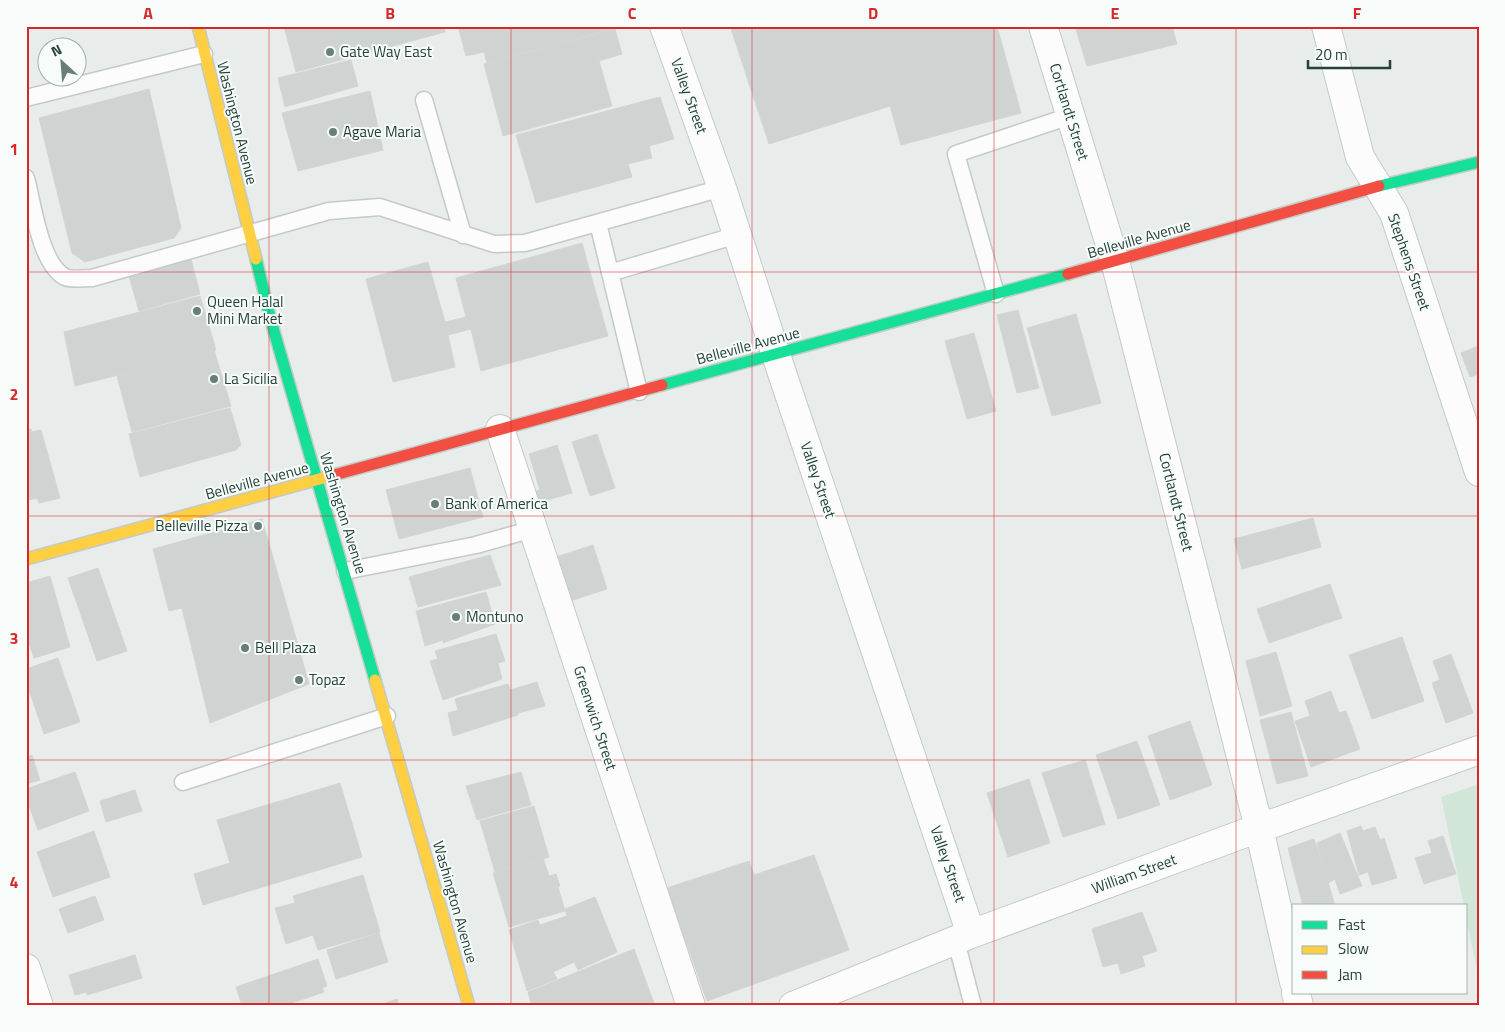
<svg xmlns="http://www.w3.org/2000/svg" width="1505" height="1032" font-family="'Titillium Web',sans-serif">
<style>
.green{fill:#d1e6d8}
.building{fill:#cfd4d2;stroke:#d1d6d4}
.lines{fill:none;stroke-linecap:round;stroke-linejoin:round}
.lane-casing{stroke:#c5cac8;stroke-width:19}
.street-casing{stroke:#c5cac8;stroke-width:30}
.fast-casing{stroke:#c3cbc8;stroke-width:14}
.slow-casing{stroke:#c3cbc8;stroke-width:14}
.jam-casing{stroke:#c3cbc8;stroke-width:14}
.lane{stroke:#fcfcfc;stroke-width:16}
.street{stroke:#fcfcfc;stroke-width:28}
.fast{stroke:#16e098;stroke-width:11}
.slow{stroke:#ffcf43;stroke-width:11}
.jam{stroke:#f24e42;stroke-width:11}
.grid{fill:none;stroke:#d62828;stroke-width:1;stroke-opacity:0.55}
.poi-dot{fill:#697e78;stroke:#f7fbf9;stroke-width:2}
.labels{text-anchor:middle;stroke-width:4;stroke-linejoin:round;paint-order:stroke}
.poi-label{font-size:15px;fill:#24423a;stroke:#f7fbf9;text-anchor:start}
.street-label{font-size:15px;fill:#24423a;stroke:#f7fbf9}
.neatline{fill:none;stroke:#d62828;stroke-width:2}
.grid-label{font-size:16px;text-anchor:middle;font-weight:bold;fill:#d62828}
</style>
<rect width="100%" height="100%" fill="#e8edeb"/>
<path class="green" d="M1479 784V979L1466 919V906H1464L1441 797Z"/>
<path class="building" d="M284 26H444L445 32 296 72Z
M458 26H624L487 63 484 52 466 56Z
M730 26H997L1021 113 901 145 890 106 769 144Z
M1075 26H1172L1177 44 1087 66Z
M615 29 622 54 599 61 612 106 503 136 484 64Z
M351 60 358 86 285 107 278 78Z
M149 89 181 228 174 238 85 262 72 253 39 118Z
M370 91 383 150 298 171 282 113Z
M660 97 674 139 649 146 652 158 628 164 632 177 536 203 516 135Z
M582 243 608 336 481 371 471 329 448 335 455 367 393 382 366 279 428 262 445 322 466 317 456 278Z
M191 259 200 294 139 311 129 276Z
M200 296 216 350 75 386 64 332Z
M1018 310 1039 388 1017 393 997 315Z
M1076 314 1101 403 1052 416 1027 328Z
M974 333 996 411 967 419 945 341Z
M1479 346V374L1470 377 1461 353Z
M214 350 231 406 132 432 117 376Z
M230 408 241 445 236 450 140 477 129 434Z
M31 429 32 432 41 430 60 498 39 503 37 498 28 500 26 494V430Z
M597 434 615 488 590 496 572 442Z
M557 445 572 493 536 503 533 492 540 490 529 454Z
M470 468 483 517 399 539 386 490Z
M1313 518 1321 547 1242 569 1234 539Z
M262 519 309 684 210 723 182 608 169 611 153 549Z
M593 545 607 589 570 601 556 557Z
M490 555 501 585 418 607 409 577Z
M98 568 127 651 97 661 68 578Z
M50 576 70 647 34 658 26 634V583Z
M1330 584 1342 618 1269 643 1257 609Z
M486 592 495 624 443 643V640L425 646 416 611Z
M496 634 505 661 498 663 502 679 443 700 430 661 438 659 435 651Z
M1402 637 1424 701 1372 719 1349 655Z
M1276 652 1292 706 1260 716 1246 661Z
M1451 654 1473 713 1446 723 1432 683 1440 680 1433 661Z
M58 658 80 722 44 734 26 681V669Z
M537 682 545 706 518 713V715L453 736 448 713 458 710 455 699 508 684 510 690Z
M1331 691 1339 713 1346 711 1360 749 1311 767 1295 721 1310 716 1305 701Z
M1291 712 1308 776 1277 784 1260 720Z
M1190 721 1212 785 1170 800 1148 736Z
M1137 741 1160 805 1118 819 1096 755Z
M32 755 40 780 26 784V757Z
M1085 760 1105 824 1063 837 1042 773Z
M75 772 89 811 38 830 26 797V789Z
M521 772 531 805 477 820 466 786Z
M1029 779 1050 843 1008 857 987 793Z
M340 783 362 857 203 905 194 874 230 863 217 820Z
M135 790 142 811 106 822 100 801Z
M534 806 549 857 495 872 480 821Z
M1361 826 1363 831 1375 827 1380 840 1384 838 1397 878 1372 885 1368 872 1359 875 1347 831Z
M94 831 110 877 53 897 37 852Z
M1340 833 1362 886 1340 894 1335 879 1328 883 1317 843Z
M1443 836 1456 874 1424 884 1415 858 1432 853 1428 841Z
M1314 839 1323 865 1335 906H1303L1288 848Z
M814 855 849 950 707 1001 667 888 749 861 754 875Z
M543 858 549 876 556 874 560 886 502 903 493 873Z
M363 875 380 932 318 950 313 935 286 944 275 908 295 903 293 896Z
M558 887 565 911 509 927 502 903Z
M95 896 104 920 68 933 59 909Z
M595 897 617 952 578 970 574 962 553 972 557 979 527 991 509 930 538 920 540 925 567 916 565 909Z
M1142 912 1157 951 1142 956 1145 966 1121 974 1118 963 1103 967 1092 929Z
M379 933 388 962 336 979 327 950Z
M634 949 655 1006H532L528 992Z
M135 955 142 978 87 995V992L75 995 69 975Z
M318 959 327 986 322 988 324 992 283 1006H242L236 987Z
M397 999 399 1006H376Z"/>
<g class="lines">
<g class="lane-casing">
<path id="lane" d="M26 98 204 54
M424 100 463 235
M26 178C33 204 40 264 65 277 71 280 84 278 92 278L329 211 380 207 494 244 525 243 722 188
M598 223 639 392
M610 273 737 235
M996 294 956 154 1070 116
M345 571 476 545 533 529
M183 782 387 716
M956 941 973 1006"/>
</g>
<g class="street-casing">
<path id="street" d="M664 26 722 188 782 373 971 934
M1043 26 1115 261 1259 828 1294 982
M1326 26 1360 157 1394 213 1479 472
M500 429 691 1006
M26 968 39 1006
M1296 993 1299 1006
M793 1006 971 934 1240 835 1479 750"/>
</g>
<g class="fast-casing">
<path id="fast" d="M1379 186 1479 162
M256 259 271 321 375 680
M662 385 1068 274"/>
</g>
<g class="slow-casing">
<path id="slow" d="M198 26 256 259
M26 559 334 475
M375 680 469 1006"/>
</g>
<g class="jam-casing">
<path id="jam" d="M1068 274 1379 186
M334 475 662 385"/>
</g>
<use href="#lane" class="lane"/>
<use href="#street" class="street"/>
<use href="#fast" class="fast"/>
<use href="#slow" class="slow"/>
<use href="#jam" class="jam"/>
</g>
<path class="grid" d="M269 26V1006M511 26V1006M752 26V1006M994 26V1006M1236 26V1006M26 272H1479M26 516H1479M26 760H1479"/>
<g class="poi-dot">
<circle cx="330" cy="52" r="5"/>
<circle cx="333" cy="132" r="5"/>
<circle cx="197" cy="311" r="5"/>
<circle cx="214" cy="379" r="5"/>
<circle cx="435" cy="504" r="5"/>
<circle cx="258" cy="526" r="5"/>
<circle cx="456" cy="617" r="5"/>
<circle cx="245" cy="648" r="5"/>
<circle cx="299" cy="680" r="5"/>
</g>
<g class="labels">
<g class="poi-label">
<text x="340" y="57">Gate Way East</text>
<text x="343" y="137">Agave Maria</text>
<text x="207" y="307">Queen Halal<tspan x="207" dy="17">Mini Market</tspan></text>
<text x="224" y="384">La Sicilia</text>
<text x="445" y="509">Bank of America</text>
<text x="248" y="531" text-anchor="end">Belleville Pizza</text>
<text x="466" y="622">Montuno</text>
<text x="255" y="653">Bell Plaza</text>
<text x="309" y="685">Topaz</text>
</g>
<g class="street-label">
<text transform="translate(689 96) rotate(70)" y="5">Valley Street</text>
<text transform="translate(1069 112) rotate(73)" y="5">Cortlandt Street</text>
<text transform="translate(237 123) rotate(76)" y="5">Washington Avenue</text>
<text transform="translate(1139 239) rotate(-16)" y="5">Belleville Avenue</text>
<text transform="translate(1409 262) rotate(71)" y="5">Stephens Street</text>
<text transform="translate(748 346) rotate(-15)" y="5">Belleville Avenue</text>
<text transform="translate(818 480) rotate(71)" y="5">Valley Street</text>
<text transform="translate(257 481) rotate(-15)" y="5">Belleville Avenue</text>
<text transform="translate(1176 502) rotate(76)" y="5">Cortlandt Street</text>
<text transform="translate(343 513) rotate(73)" y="5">Washington Avenue</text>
<text transform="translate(595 718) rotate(72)" y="5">Greenwich Street</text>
<text transform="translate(948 864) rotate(71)" y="5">Valley Street</text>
<text transform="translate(1134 874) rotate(-20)" y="5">William Street</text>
<text transform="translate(455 902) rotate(74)" y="5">Washington Avenue</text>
</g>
</g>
<rect width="1505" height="1032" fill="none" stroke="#f7fbf9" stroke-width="55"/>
<rect x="1292" y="904" width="175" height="90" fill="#f7fbf9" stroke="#a3b1ad"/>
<rect x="1302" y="921" width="25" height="8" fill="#16e098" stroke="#a3b1ad"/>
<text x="1338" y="930" font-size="15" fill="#24423a">Fast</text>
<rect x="1302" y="946" width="25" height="8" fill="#ffcf43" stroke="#a3b1ad"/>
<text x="1338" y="954" font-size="15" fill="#24423a">Slow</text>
<rect x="1302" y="971" width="25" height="8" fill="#f24e42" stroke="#a3b1ad"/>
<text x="1338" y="980" font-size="15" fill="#24423a">Jam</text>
<g transform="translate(62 62) rotate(334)"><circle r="24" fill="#f7fbf9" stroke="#a3b1ad"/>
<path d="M0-4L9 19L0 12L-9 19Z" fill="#697e78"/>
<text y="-8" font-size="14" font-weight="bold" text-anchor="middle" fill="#24423a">N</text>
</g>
<path d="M1308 60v8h82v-8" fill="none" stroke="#24423a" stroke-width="2.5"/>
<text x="1315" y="60" font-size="15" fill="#24423a" stroke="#f7fbf9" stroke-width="4" paint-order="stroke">20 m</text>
<rect x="28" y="28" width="1450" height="976" class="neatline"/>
<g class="grid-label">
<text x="148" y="19">A</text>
<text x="390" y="19">B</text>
<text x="632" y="19">C</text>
<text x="873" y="19">D</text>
<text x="1115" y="19">E</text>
<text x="1357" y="19">F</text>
<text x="14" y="155">1</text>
<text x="14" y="400">2</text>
<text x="14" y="644">3</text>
<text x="14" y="888">4</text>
</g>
</svg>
